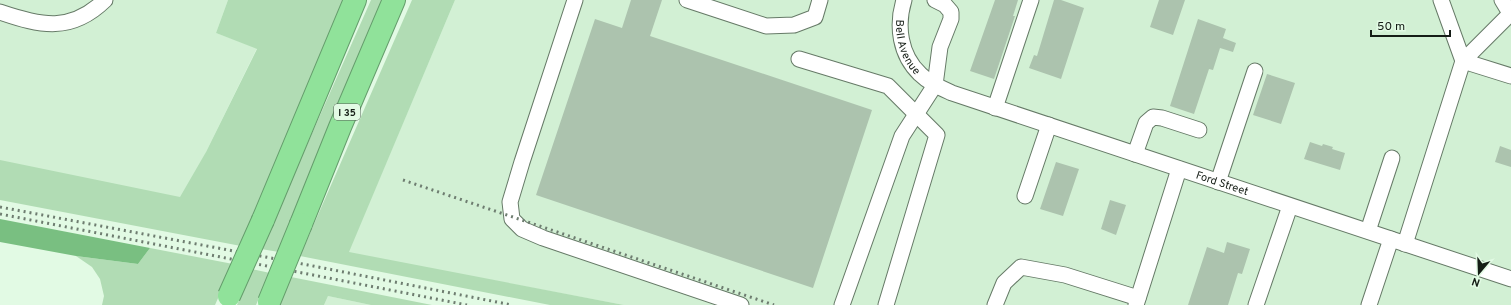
<svg xmlns="http://www.w3.org/2000/svg" width="1511" height="305" font-family="Overpass,sans-serif">
<style>
.built{fill:#d2f0d4}
.green{fill:#b1dcb4}
.forest{fill:#79bf81}
.building{fill:#acc3ae}
.lines{fill:none;stroke-linecap:round;stroke-linejoin:round}
.minor-casing{stroke:#667a67;stroke-width:17}
.highway-casing{stroke:#659d6c;stroke-width:24}
.minor{stroke:#fff;stroke-width:15}
.highway{stroke:#90e29a;stroke-width:22}
.rail{stroke:#6e7d70;stroke-width:3;stroke-dasharray:2 4;stroke-linecap:butt}
.highway-bridge-casing{stroke:#659d6c;stroke-width:24;stroke-linecap:butt}
.highway-bridge{stroke:#90e29a;stroke-width:22}
.labels{text-anchor:middle;stroke-width:3;stroke-linejoin:round;paint-order:stroke}
.shield{fill:#e2fae4;stroke:#525f54;stroke-width:1}
.shield-label{font-size:10px;font-weight:bold;fill:#151d16}
.street-label{font-size:11px;fill:#151d16;stroke:#e2fae4}
</style>
<rect width="100%" height="100%" fill="#e2fae4"/>
<path class="built" d="M0 0H228L216 33 257 48 206 152 190 208 0 172Z
M455 0H1511V305H624L348 253Z
M328 296 371 305H324Z"/>
<path class="green" d="M228 0H347L241 246 0 200V160L180 197 206 152 257 49 216 33Z
M371 0H387L279 252 261 249Z
M412 0H455L349 252 624 305H550L300 256Z
M150 248 233 264 215 305H102L104 296 100 279 92 267 76 256 138 264Z
M252 269 270 273 256 305H237Z
M291 277 432 305H371L328 296 324 305H280Z"/>
<path class="forest" d="M0 219 150 248 138 264 76 256 0 242Z"/>
<path class="building" d="M631 0H662L650 36 872 110 813 288 536 195 595 19 622 28Z
M995 0H1018L1013 16H1015L994 79 970 71Z
M1054 0H1061L1084 8 1061 79 1029 68 1034 55 1037 56Z
M1159 0H1185L1173 35 1150 27Z
M1198 19 1226 29 1223 38 1236 43 1233 52 1220 48 1213 70 1209 69 1194 114 1170 106Z
M1267 74 1295 83 1281 124 1253 115Z
M1310 142 1322 146 1323 144 1333 147 1332 149 1345 153 1340 170 1304 159Z
M1500 146 1511 150V167L1495 162Z
M1056 162 1079 169 1063 216 1040 209Z
M1110 200 1126 205 1116 235 1101 229Z
M1227 242 1250 249 1242 274 1238 273 1228 305H1188L1207 247 1224 253Z"/>
<g class="lines">
<g class="minor-casing">
<g id="minor">
<path d="M575 0 522 162 510 202 512 219 522 229 543 238 741 305"/>
<path d="M687 0 766 26 794 25 815 17 820 0"/>
<path id="s1" d="M904 0C896 26 900 55 920 74 929 83 941 88 952 93L1511 279"/>
<path d="M1502 0 1511 15"/>
<path d="M0 12C41 26 71 33 105 0"/>
<path d="M1510 14 1463 61 1511 76"/>
<path d="M799 59 888 86 937 135 886 305"/>
<path d="M995 108 1031 0"/>
<path d="M1135 154 1146 123 1153 117 1162 118 1199 130"/>
<path d="M1218 182 1255 71"/>
<path d="M1025 196 1049 125"/>
<path d="M1368 231 1392 158"/>
<path d="M1405 244 1463 61 1441 0"/>
<path d="M842 305 902 136 935 85 940 47 951 19V12L945 5 935 0"/>
<path d="M995 305 1004 283 1021 267 1065 275 1138 298"/>
<path d="M1136 305 1179 169"/>
<path d="M1256 305 1290 206"/>
<path d="M1369 305 1391 239"/>
</g>
</g>
<g class="highway-casing">
<path id="highway" d="M263 220 355 0
M301 224 340 127 394 0"/>
</g>
<use href="#minor" class="minor"/>
<use href="#highway" class="highway"/>
<path class="rail" d="M403 180 774 305
M0 207 308 265 512 305
M0 214 467 305"/>
<g class="highway-bridge-casing">
<path id="highway-bridge" d="M229 296 263 220
M269 302 301 224"/>
</g>
<use href="#highway-bridge" class="highway-bridge"/>
</g>
<g class="labels">
<rect class="shield" x="334" y="104" width="26" height="16" rx="3"/>
<g class="shield-label">
<text x="347" y="116">I 35</text>
</g>
<g class="street-label">
<text dy="4" stroke="none"><textPath href="#s1" startOffset="49">Bell Avenue</textPath></text>
<text dy="4" stroke="none"><textPath href="#s1" startOffset="402">Ford Street</textPath></text>
</g>
</g>
<g transform="translate(1479 273) rotate(199)" stroke="#e2fae4" stroke-width="3" paint-order="stroke">
<path d="M0-3L7 15L0 10L-7 15Z" fill="#151d16"/>
<text y="-6" font-size="11" font-weight="bold" text-anchor="middle" fill="#151d16">N</text>
</g>
<path d="M1371 30v6h79v-6" fill="none" stroke="#151d16" stroke-width="2"/>
<text x="1377" y="30" font-size="12" fill="#151d16" stroke="#e2fae4" stroke-width="3" paint-order="stroke">50 m</text>
</svg>
